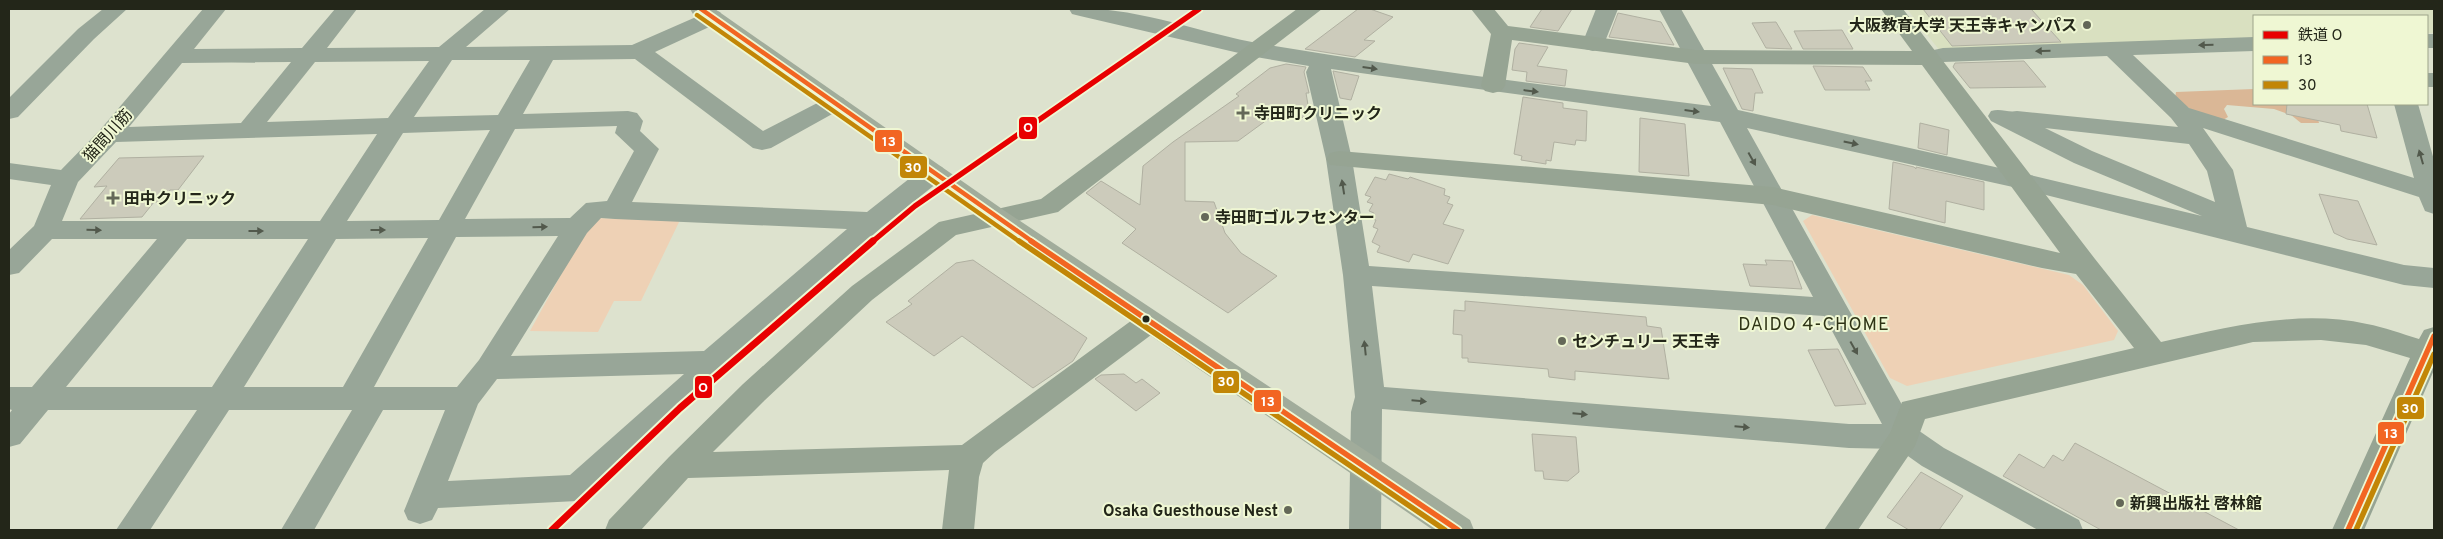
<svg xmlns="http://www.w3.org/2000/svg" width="2443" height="539" font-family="Overpass,'Noto Sans JP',sans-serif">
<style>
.built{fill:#d9e0c0}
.green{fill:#eed1b5}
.forest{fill:#dab796}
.building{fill:#cccbbb;stroke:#b0b0a1}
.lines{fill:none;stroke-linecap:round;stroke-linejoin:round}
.street{fill:#98a698;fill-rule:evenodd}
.secondary{fill:#96a493;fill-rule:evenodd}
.highway{fill:#a1ac9b;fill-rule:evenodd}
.bus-1-far1-casing{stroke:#eff7d3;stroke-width:8}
.bus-1-casing{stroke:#eff7d3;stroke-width:9}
.bus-2-far1-casing{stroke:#eff7d3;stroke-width:8}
.bus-2-casing{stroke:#eff7d3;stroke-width:9}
.bus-1-far1{stroke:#f26522;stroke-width:4.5}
.bus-1{stroke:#f26522;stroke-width:5.5}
.bus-2-far1{stroke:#c28606;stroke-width:4.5}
.bus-2{stroke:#c28606;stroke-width:5.5}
.rail-1-far1-casing{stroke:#eff7d3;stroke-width:9}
.rail-1-casing{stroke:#eff7d3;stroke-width:11}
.rail-1-far1{stroke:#e80000;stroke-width:5.5}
.rail-1{stroke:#e80000;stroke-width:7}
.oneway{fill:#52594c}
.poi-dot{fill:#646858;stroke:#eff7d3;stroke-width:2}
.bus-dot{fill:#232619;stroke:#eff7d3;stroke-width:2}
.labels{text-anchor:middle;stroke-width:4;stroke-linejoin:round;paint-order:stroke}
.poi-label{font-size:16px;font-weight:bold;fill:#232619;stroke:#eff7d3;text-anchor:start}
.street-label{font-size:16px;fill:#232619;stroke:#eff7d3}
.neighbourhood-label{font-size:18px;letter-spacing:1px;fill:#2e3315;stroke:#eff7d3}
.line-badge{stroke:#eff7d3;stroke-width:2}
.badge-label{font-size:14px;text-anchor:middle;font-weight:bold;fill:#fff}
</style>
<rect width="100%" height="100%" fill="#dde2ce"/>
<path class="built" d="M1907 9H2434V33H2427V16H2254V39L1940 51Z"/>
<path class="green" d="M1812 215 2069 275 2083 285 2118 331 2114 340 1907 386 1890 378 1803 221Z
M592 218 680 220 641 301H614L598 332 530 331Z"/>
<path class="forest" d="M2254 89V104H2314L2319 123H2301L2291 115 2274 109 2227 105 2224 109 2228 117 2223 120 2197 114 2175 98 2176 92Z"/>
<path class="building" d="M1358 9H1370L1393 17 1364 40 1375 41 1355 57 1305 49Z
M1542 9H1572L1558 31 1530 27Z
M1923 9H2031L2061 42 1952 46Z
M1618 13 1661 22 1674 45 1609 37Z
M1776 22 1792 49 1766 48 1752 23Z
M1842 30 1853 49H1803L1794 31Z
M1519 43 1548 47 1537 66 1567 70 1565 86 1526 81 1527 72 1512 70 1515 49Z
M2024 61 2046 87 1970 88 1953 67 1955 63Z
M1286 64 1306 67 1304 72 1309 93H1306L1310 117 1282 118 1275 114 1238 141 1185 142V201L1214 202 1225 233 1241 253 1277 276 1228 313 1122 243 1136 229 1086 193 1101 181 1140 205 1143 166 1173 142 1239 96 1236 94 1270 68Z
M1813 66 1863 67 1872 81H1865L1870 90H1825Z
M1723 68 1752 69 1763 93H1755L1753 111 1742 109Z
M1333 71 1359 76 1351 100 1340 98Z
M1523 97 1563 103V108L1587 111 1586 141 1576 140 1575 145 1554 142 1551 161 1546 160V164L1521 160 1522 156 1514 154Z
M2287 104H2367L2377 138 2341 131 2340 125 2286 114Z
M1640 118 1685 124 1689 176 1639 172Z
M1920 123 1949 130 1947 155 1918 148Z
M204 156 178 190H170L161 202H154L142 217 80 219 107 186 94 187 119 158Z
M1893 162 1914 167 1916 169V167L1984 182V210L1946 201 1945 223 1889 209Z
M1389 174 1408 179 1410 177 1445 189 1444 195 1450 197 1447 203 1453 205 1443 224 1464 230 1448 264 1413 254 1409 262 1377 252 1380 246 1372 242 1378 229 1373 227 1376 220 1371 219 1374 213 1369 211 1373 204 1367 202 1371 197 1365 195 1375 177 1386 180Z
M2319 194 2358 201 2377 245 2347 239 2334 233Z
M973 260 1087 338 1073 361 1033 388 962 336 934 356 886 322 912 304 908 301 956 263Z
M1765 260 1792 261 1802 289 1750 286 1743 264 1767 265Z
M1465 301 1646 317 1647 326 1661 328 1669 379 1575 371V380L1549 377 1548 369 1468 362V358H1462V335L1453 334 1454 310 1465 311Z
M1838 349 1866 404 1835 406 1808 350Z
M1124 374 1136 383 1142 379 1160 393 1136 411 1095 379 1101 375Z
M1532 434 1576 437 1579 472 1568 481 1544 479 1543 471H1535Z
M2075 443 2239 530H2101L2003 476 2019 454 2044 468 2053 455 2063 461Z
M1921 472 1963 496 1939 530H1909L1887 517Z"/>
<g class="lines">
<path class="street" d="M103 9H127L94 39 18 117 9 119V98L78 29Z
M203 9H226L194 49 302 48 335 9H357L327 48 439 47 485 9H510L466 47 632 45 712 10 720 12 723 17 720 22 655 52 763 131 827 98 835 96 843 98 847 103 843 108 771 148 762 150 753 148 635 59 553 60 523 114 628 111 637 113 643 121 640 131 659 149 632 202 867 212 924 167 933 165 942 167 946 173 942 179 882 227 721 370 714 381 588 497 577 501 438 508 432 520 420 524 408 520 404 511 445 410H383L314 530H281L352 410H229L150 530H116L197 410H48L20 444 9 447V414L12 410 9 409V387H32L157 239H52L19 273 9 275V250L34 226 51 185 9 179V163L61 170 100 130ZM452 60H530L498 115 414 117ZM429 61 388 118 267 122 315 62ZM291 62 241 123 129 127 182 63ZM617 126 615 133 634 151 607 201 586 203 570 218 465 219 515 129ZM490 130 439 220 347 221 403 133ZM377 134 320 221H62L78 182 116 142ZM601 218 615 219 847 229 704 351 511 356 587 233ZM558 236 479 360 457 387H374L456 237ZM428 238 343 387H244L336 239ZM187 239H308L212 387H66ZM684 374 570 475 448 481 478 404 497 379Z
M1069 9C1134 5 1198 33 1262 44 1411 69 1561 87 1711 106L1659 9H1681L1738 110 2022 173 2202 216 2074 163 1991 121 1988 116 1991 111C2001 108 2008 113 2017 111L2178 127 2171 118 2107 56 1943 62 1928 65 1920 63 1916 58 1920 53 1943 48 2254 37V51L2133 55 2189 108 2414 178 2394 104H2418L2434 160V214L2425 211 2419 197 2203 128 2233 170 2247 227 2404 265 2434 268V288L2404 285 2022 189 1747 128 1915 428 1944 448 2079 520 2083 530H2038L1922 466 1898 449 1849 448 1382 409 1381 530H1349L1351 412 1355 397 1343 275 1326 159 1306 72 1309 66 1256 57 1080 16 1072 14ZM1331 69 1720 122 1813 297 1369 266 1352 159ZM2045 128 2189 144 2207 171 2215 202 2092 151ZM1372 286 1824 316 1882 424H1849L1384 387Z
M1596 9H1618L1604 44 1601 49 1593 51 1585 49 1582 44Z
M2427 34H2434V48H2427Z
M2427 73H2434V87H2427Z"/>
<path class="secondary" d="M1297 9H1322L1058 212 956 235 872 300 765 400 713 452 962 445 1139 315 1149 312 1159 315 1163 322 1159 329 995 452 983 463 979 477 974 530H942L949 470 688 478 641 530H605L609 520 669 457 743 384 852 286 939 222 1041 199Z
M1471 9H1494L1508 26 1696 50 1912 51 1881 9H1903L2095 259 2161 342C2228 327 2298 309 2367 324 2384 327 2402 334 2419 339L2424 330 2434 327V370L2364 530H2332L2410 358 2366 345 2321 340 2253 342 1925 419 1915 446 1858 530H1824L1890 433 1902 402 2134 348 2076 274 2042 268 1773 205 1330 165 1326 159 1330 153 1339 151 1773 187 2060 253 1922 65 1696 64 1512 40 1505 86 1501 91 1493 93 1485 91 1481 86 1491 34Z"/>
<path class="highway" d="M690 9H715L1005 211 1470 520 1474 530H1433L987 223 693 14Z"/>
<g class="bus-1-far1-casing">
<path id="bus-1-far1" d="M701 9 1033 242"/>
</g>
<g class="bus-1-casing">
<path id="bus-1" d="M1031 241 1458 530
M2348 530 2434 336"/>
</g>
<g class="bus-2-far1-casing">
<path id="bus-2-far1" d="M697 15 1020 242"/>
</g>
<g class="bus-2-casing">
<path id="bus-2" d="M1019 241 1445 530
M2356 530 2434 354"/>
</g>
<use href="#bus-1-far1" class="bus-1-far1"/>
<use href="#bus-1" class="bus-1"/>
<use href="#bus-2-far1" class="bus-2-far1"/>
<use href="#bus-2" class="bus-2"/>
<g class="rail-1-far1-casing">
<path id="rail-1-far1" d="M872 242 915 206 1199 9"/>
</g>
<g class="rail-1-casing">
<path id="rail-1" d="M552 530 680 408 873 241"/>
</g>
<use href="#rail-1-far1" class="rail-1-far1"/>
<use href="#rail-1" class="rail-1"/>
</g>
<defs><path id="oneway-solid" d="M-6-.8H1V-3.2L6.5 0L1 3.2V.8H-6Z" transform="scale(1.25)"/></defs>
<g class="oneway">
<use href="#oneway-solid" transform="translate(2206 45) rotate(178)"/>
<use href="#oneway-solid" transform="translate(2043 51) rotate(178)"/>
<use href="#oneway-solid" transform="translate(1370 68) rotate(8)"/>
<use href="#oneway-solid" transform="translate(1531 91) rotate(7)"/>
<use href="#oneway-solid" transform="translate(1692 111) rotate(7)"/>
<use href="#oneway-solid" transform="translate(1851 143) rotate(12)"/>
<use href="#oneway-solid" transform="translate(2421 157) rotate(-106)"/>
<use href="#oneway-solid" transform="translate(1752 159) rotate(61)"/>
<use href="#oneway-solid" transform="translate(1343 187) rotate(-99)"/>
<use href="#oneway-solid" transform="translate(540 227) rotate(-1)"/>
<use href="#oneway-solid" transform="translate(94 230) rotate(1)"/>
<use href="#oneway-solid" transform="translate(378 230)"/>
<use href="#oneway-solid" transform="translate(256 231)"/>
<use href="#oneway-solid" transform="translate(1365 348) rotate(-96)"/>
<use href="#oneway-solid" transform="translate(1854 348) rotate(61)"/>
<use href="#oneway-solid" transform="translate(1419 401) rotate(5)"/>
<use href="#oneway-solid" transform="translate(1580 414) rotate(5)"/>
<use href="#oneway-solid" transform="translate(1742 427) rotate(5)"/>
</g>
<g class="poi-dot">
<circle cx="2087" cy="25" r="5"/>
<path d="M1240.5 105.5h5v5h5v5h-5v5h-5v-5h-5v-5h5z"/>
<path d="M110.5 190.5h5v5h5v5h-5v5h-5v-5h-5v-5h5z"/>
<circle cx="1205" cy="217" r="5"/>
<circle cx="1562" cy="341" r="5"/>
<circle cx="2120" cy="503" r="5"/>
<circle cx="1288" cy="510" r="5"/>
</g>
<circle class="bus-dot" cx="1146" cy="319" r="4.5"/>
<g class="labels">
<g class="poi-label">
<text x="2077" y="31" text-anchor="end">大阪教育大学 天王寺キャンパス</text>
<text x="1254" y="119">寺田町クリニック</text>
<text x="124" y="204">田中クリニック</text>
<text x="1215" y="223">寺田町ゴルフセンター</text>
<text x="1572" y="347">センチュリー 天王寺</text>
<text x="2130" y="509">新興出版社 啓林館</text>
<text x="1278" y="516" text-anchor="end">Osaka Guesthouse Nest</text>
</g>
<g class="street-label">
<text transform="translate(107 135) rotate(-48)" y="6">猫間川筋</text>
</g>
<g class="neighbourhood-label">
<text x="1814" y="330">DAIDO 4-CHOME</text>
</g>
</g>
<g class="line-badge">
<rect x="1018" y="116" width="20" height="24" rx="5" fill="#e80000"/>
<rect x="874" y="129" width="29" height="24" rx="5" fill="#f26522"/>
<rect x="899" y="155" width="29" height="24" rx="5" fill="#c28606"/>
<rect x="1212" y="370" width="28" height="24" rx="5" fill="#c28606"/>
<rect x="694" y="375" width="19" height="24" rx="5" fill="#e80000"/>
<rect x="1253" y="389" width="29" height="24" rx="5" fill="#f26522"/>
<rect x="2396" y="396" width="29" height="24" rx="5" fill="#c28606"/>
<rect x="2377" y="421" width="28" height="24" rx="5" fill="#f26522"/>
</g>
<g class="badge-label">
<text x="1028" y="132">O</text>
<text x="889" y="146">13</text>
<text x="913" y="172">30</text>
<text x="1226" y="386">30</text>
<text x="703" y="392">O</text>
<text x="1268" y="406">13</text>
<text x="2410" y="413">30</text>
<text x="2391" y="438">13</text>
</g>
<rect width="2443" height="539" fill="none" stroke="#232619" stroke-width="20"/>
<rect x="2253" y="15" width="175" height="90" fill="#eff7d3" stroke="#9da389"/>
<rect x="2263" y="31" width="25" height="8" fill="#e80000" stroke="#9da389"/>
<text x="2298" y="40" font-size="15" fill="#232619">鉄道 O</text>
<rect x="2263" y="56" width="25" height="8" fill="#f26522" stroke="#9da389"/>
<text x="2298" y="65" font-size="15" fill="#232619">13</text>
<rect x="2263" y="81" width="25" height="8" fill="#c28606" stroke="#9da389"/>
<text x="2298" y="90" font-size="15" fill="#232619">30</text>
</svg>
